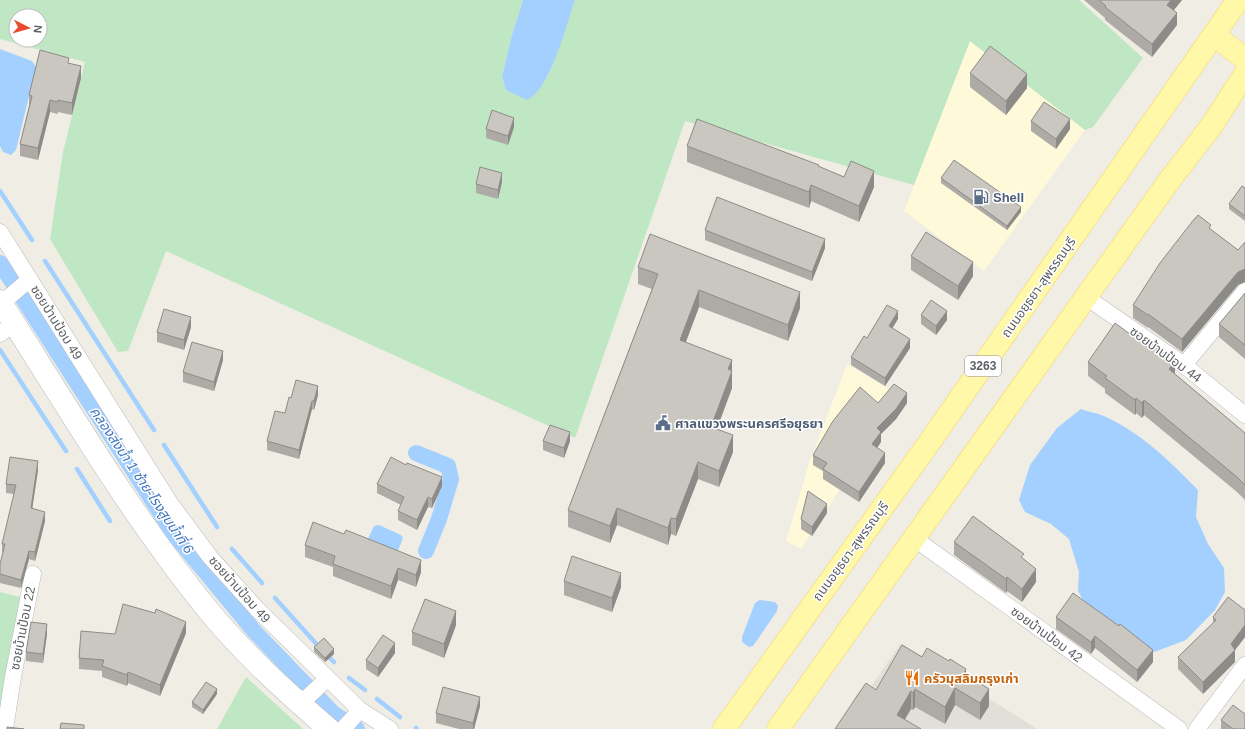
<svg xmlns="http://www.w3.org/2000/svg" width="1245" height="729" font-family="Arial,'Noto Sans Thai',sans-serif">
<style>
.commercial{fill:#fef9d9}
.industrial{fill:#e0dfd8}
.green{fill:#c0e7c3;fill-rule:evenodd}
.water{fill:#a4d0ff}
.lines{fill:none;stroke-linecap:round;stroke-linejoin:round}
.stream{stroke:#a4d0ff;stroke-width:4.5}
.canal{stroke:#a4d0ff;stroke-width:16}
.street-casing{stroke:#b9bbc0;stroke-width:17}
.secondary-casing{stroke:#b9bcc2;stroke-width:23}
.primary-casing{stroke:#f4d458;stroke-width:23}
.street{stroke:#fff;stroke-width:16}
.secondary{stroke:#fff;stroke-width:22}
.primary{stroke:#fff8a9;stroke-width:22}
.wall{fill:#aeaba6}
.shaded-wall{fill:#8d8b87}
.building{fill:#cac7c1;stroke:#8d8b87}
.labels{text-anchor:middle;stroke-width:3;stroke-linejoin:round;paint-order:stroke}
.shield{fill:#fff;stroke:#8d8f93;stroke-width:1}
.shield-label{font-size:12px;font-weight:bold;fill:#5c5f65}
.service-label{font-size:13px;font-weight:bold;fill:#4e5e75;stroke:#fff;text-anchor:start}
.street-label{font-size:13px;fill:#5c5f65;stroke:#fff}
.food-label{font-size:13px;font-weight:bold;fill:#c56008;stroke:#fff;text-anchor:start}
.water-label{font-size:14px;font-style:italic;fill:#4074bc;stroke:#fff}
</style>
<rect width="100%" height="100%" fill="#efede4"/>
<path class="commercial" d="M970 41 1085 130 984 271 904 211Z
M847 364 901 396 801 549 786 541 809 463Z"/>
<path class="industrial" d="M901 643 1037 729H842Z"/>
<path class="green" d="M0 0H523L512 35 502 76H548L575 0H1079L1143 58 1093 127 1085 130 970 41 914 185 685 121 575 438 166 251 128 351 118 352 50 239 63 152 85 62 0 39ZM16 16H40V40H16Z
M0 592 20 597 0 708Z
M246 677 303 729H217Z"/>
<path class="water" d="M523 0H575C567 23 550 91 527 100L506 90 502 76 512 35Z
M0 49 32 61 36 67 16 150 11 155 3 152 0 146Z
M1081 409C1088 412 1097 413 1104 416 1140 432 1171 462 1198 490L1196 517 1208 544 1224 568 1225 592 1215 610 1186 640 1154 652 1115 628 1085 604 1078 591 1079 572 1069 539 1051 524 1025 512 1019 500 1030 465 1057 428Z
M379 525 401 535 403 538 397 553 368 539 374 526Z
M760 600 775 602 778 606 777 611 753 646 749 647 742 642V637L755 603Z"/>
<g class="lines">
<path class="stream" d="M0 191 32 240
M45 261 154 430
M0 350 66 451
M164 445 217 527
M77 469 110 521
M232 549 262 583
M275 598 320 648
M325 653 334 662
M349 678 365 690
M377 699 400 717
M416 728 417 729"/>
<path class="canal" d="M0 263 174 534 254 631 334 714 357 729
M416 453 448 466 451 479 439 519 426 551"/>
<g class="street-casing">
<path id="street" d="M0 232 146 465 170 503 210 557 257 609 360 710 390 729
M1086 297 1184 365 1245 415
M2 303 30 279
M0 334 14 323
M1184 365 1245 291
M915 539 1179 729
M300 704 327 679
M5 729 13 677 33 574
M343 729 360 710
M1197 729 1245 665"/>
</g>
<g class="secondary-casing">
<path id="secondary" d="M0 301C67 406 130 514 208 610 244 654 286 692 329 729"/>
</g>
<g class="primary-casing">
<path id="primary" d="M1214 35 1245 59
M724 729 931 440 1238 0
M778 729 1086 297 1169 181 1212 125 1245 74"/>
</g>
<use href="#street" class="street"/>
<use href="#secondary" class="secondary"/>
<use href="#primary" class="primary"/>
</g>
<path class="wall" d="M1084 0H1182L1174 10 1177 25 1152 57 1105 20V18Z
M69 63 81 78 72 115 58 112V114L50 112 38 160 20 156V144L29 106V95Z
M970 73 1027 88 1006 115 970 87Z
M1031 121 1070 129 1056 149 1031 131Z
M514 127 508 145 486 138V129Z
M687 146 819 167 844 177 874 187 859 222 811 201 809 208 687 162Z
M941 178 1021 212 1007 230 941 183Z
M502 182 498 199 476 193V184Z
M1245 188V221L1229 209V204Z
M705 230 825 248 812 281 705 240Z
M1211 230 1238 250V285L1182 352 1148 327V328L1133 318V305Z
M911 256 973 276 958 300 911 270Z
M638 267 800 308 788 341 699 307 686 342 732 370V388L717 429 733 452 719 487 698 479 676 536 671 534 668 545 617 525 610 543 568 527V510L652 289 638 284Z
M1245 293V359L1219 337V324Z
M921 315 947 320 936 335 921 324Z
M898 319 892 328 910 348 885 386 851 365V357L867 338Z
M191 327 184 350 157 342V332Z
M223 360 214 391 183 382V372Z
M1088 362 1175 374 1245 433V500L1237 492 1144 415 1142 418 1136 413 1135 415 1105 393V389L1088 376Z
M318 395 314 410 312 409 299 459 267 450V441L285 413 291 398Z
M878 403H907L896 419 881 434V442L877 448 885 463 859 502 823 479V471L813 465V455Z
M543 441H570L564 458 543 450Z
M38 470 32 509 45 521 35 561 29 559 21 588 0 583V564L3 553 2 552V544L14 494 6 493V484Z
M377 484 442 486 432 508 428 507 417 530 398 520V511L401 505 377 493Z
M827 513 812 536 801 529V519Z
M954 542 1024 559 1036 582 1022 602 1007 591 1006 593 954 555Z
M305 545 421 572 416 587 398 580 391 599 333 576V567L305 557Z
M564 581 621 587 612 612 564 595Z
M1245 610V637L1235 650V662L1203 694 1178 669V657L1213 623V617Z
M1056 617 1153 662 1137 682 1095 648 1091 654 1056 629Z
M456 625 444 658 412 645V632Z
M186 633 160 696 128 683 127 686 102 677V671L79 669V658L115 634Z
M47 634 43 663 26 661V652Z
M314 647 334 654 325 662 314 652Z
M395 653 378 677 366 669V660Z
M966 675 989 706 980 720 955 705 945 724 915 707 913 710 911 709 905 719 835 729 876 690Z
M217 694 203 714 192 707V702Z
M480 706 474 729H459L436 723V713Z
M1221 720 1245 729H1221Z"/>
<path class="shaded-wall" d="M1171 0H1182L1167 18V5Z
M1177 13V25L1152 57V44Z
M81 66V78L72 115V103Z
M1027 74V88L1006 115V101Z
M50 100V112L38 160V148Z
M514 118V127L508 145V136Z
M1070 119V129L1056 149V139Z
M874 171V187L859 222V206Z
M502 173V182L498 199V190Z
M811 185V201L809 208V192Z
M1021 207V212L1007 230V226Z
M825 239V248L812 281V272Z
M973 262V276L958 300V286Z
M1245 269V282L1238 285 1182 352V339L1238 272Z
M699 290V307L680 357V340Z
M800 292V308L788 341V325Z
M898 311V319L889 334V326Z
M947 311V320L936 335V326Z
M191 317V327L184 350V340Z
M910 339V348L885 386V378Z
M223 351V360L214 391V382Z
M732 360V373V371V388L711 444V427L728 369Z
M1175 361V376L1169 369Z
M318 386V395L314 410V401Z
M907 393V403L896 419 881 434V442L872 455V444L877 428Z
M1136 398V413L1135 415V400Z
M1144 400V415L1142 418V403Z
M312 401V409L299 459V450Z
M570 432V441L564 458V448Z
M733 435V452L719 487V471Z
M885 453V463L859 502V492Z
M38 461V470L31 517V508Z
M698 462V479L676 536V519Z
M442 477V486L432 508V499Z
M428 497V507L417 530V520Z
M827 504V513L812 536V527Z
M617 508V525L610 543V526Z
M45 512V521L35 561V552Z
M671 518V534L668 545V528Z
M29 551V559L21 588V580Z
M421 560V572L416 587V575Z
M398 568V580L391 599V586Z
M1036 569V582L1022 602V589Z
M621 573V587L612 612V598Z
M1007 577V591L1006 593V579Z
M456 611V625L444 658V644Z
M186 622V633L160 696V685Z
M47 624V634L43 663V654Z
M1245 625V637L1235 650V662L1203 694V682Z
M1095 636V648L1091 654V642Z
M395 643V653L378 677V668Z
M334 649V654L325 662V658Z
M1153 650V662L1137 682V670Z
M966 669V686L964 673Z
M128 672V683L127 686V675Z
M955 688V705L945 724V707Z
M217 689V694L203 714V710Z
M915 689V707L913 710V693Z
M989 689V706L980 720V703Z
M911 691V709L899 729 897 715Z
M480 697V706L474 729H473V723Z"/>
<path class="building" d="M1099 0H1171L1167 5 1177 13 1152 44 1105 7 1106 6Z
M990 46 1027 74 1006 101 970 73Z
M40 50 69 58 68 63 81 66 72 103 58 100V102L50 100 38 148 20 144 32 96 29 95Z
M1044 102 1070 119 1056 139 1031 121Z
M492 110 514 118 508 136 486 129Z
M697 119 819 165 818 166 844 177 851 161 874 171 859 206 811 185 809 192 687 146Z
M954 160 1021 207 1007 226 941 178Z
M480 167 502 173 498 190 476 184Z
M1242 186 1245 188V216L1229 204Z
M717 197 825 239 812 272 705 230Z
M1198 215 1211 225 1209 228 1238 250 1245 242V269L1238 272 1182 339 1148 314V315L1133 305 1160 263 1195 218H1196Z
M926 232 973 262 958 286 911 256Z
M650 234 800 292 788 325 699 290 680 340 732 360 728 369 732 371 711 427 733 435 719 471 698 462 676 519 671 518 668 528 617 508 610 526 568 510 658 274 638 267Z
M1245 293V345L1219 324Z
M931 300 947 311 936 326 921 315Z
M887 305 898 311 889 326 910 339 885 378 851 357 864 336 867 338Z
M164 309 191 317 184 340 157 332Z
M1115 323 1134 337 1137 334 1175 361 1169 369 1245 433V485L1237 477 1144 400 1142 403 1136 398 1135 400 1105 378 1107 376 1088 362Z
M192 342 223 351 214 382 183 372Z
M296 380 318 386 314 401H312L299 450 267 441 275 411 285 413 289 397 291 398Z
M894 384 907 393 896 409 877 428 881 432 872 444 885 453 859 492 823 469 827 463 813 455 833 421 860 387 878 403Z
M550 425 570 432 564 448 543 441Z
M10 457 38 461 31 508 45 512 35 552 29 551 21 580 0 574V564L5 544H2L16 485 6 484Z
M391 457 406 465 407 463 442 477 432 499 428 497 417 520 398 511 404 497 377 484Z
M808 491 827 504 812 527 801 519Z
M973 516 1024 554 1021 557 1036 569 1022 589 1007 577 1006 579 954 542Z
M313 522 344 534 346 530 421 560 416 575 398 568 391 586 333 564 335 556 305 545Z
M572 556 621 573 612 598 564 581Z
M1073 593 1119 626 1120 624 1153 650 1137 670 1095 636 1091 642 1056 617Z
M1228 597 1245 610V625L1231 644 1235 650 1203 682 1178 657 1216 620 1213 617Z
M425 599 456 611 444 644 412 632Z
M123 604 155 613 156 609 186 622 160 685 128 672 127 675 102 666 104 660 79 658 81 631 115 634Z
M31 622 47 624 43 654 26 652Z
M383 635 395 643 378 668 366 660Z
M324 638 334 649 325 658 314 647Z
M902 645 922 657 927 648 949 661 950 659 966 669 964 673 989 689 980 703 955 688 945 707 915 689 913 693 911 691 897 715 921 729H835L859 693 866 683 876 690Z
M206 682 217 689 203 710 192 702Z
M443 687 480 697 473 723 436 713Z
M1233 705 1245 714V729H1233L1221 720Z
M61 723 84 725V729H60Z
M7 727 24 729H7Z"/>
<defs>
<g id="fuel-bare" transform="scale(1.2)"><path d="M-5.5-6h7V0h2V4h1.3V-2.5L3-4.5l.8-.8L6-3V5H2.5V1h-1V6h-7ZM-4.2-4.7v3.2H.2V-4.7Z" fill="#5c6f8a" stroke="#fff" stroke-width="2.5" paint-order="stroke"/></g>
<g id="civic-bare" transform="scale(1.2)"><path d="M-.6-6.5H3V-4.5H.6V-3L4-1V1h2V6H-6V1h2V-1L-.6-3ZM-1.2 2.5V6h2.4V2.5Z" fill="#5c6f8a" stroke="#fff" stroke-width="2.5" paint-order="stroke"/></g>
<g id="restaurant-bare" transform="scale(1.2)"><path d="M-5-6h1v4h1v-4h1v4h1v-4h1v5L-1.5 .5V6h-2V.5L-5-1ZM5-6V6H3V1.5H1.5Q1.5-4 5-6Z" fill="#e8710a" stroke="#fff" stroke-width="2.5" paint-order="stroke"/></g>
</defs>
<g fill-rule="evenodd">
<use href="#fuel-bare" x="981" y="197"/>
<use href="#civic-bare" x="663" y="423"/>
<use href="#restaurant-bare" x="912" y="678"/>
</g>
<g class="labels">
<rect class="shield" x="965" y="356" width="36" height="20" rx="3"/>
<g class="shield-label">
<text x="983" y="370">3263</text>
</g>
<g class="service-label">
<text x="993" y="202">Shell</text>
<text x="675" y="428">ศาลแขวงพระนครศรีอยุธยา</text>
</g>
<g class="street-label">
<text transform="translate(1038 287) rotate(-55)" y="5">ถนนอยุธยา-สุพรรณบุรี</text>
<text transform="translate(57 322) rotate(58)" y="5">ซอยบ้านป้อม 49</text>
<text transform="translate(1166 354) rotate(36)" y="5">ซอยบ้านป้อม 44</text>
<text transform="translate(850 551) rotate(-54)" y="5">ถนนอยุธยา-สุพรรณบุรี</text>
<text transform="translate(240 589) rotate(48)" y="5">ซอยบ้านป้อม 49</text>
<text transform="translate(22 628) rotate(-79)" y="5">ซอยบ้านป้อม 22</text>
<text transform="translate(1047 634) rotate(36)" y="5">ซอยบ้านป้อม 42</text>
</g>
<g class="food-label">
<text x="924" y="683">ครัวมุสลิมกรุงเก่า</text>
</g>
<g class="water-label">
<text transform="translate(142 480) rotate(56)" y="5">คลองส่งน้ำ 1 ซ้าย-โรงสูบน้ำที่ 6</text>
</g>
</g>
<g transform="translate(28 28) rotate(96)"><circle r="19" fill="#ffffff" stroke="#bebfc1"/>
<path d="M0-3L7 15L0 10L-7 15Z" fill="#ec4a2d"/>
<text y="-6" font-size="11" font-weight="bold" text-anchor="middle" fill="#5c5f65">N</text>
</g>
</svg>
